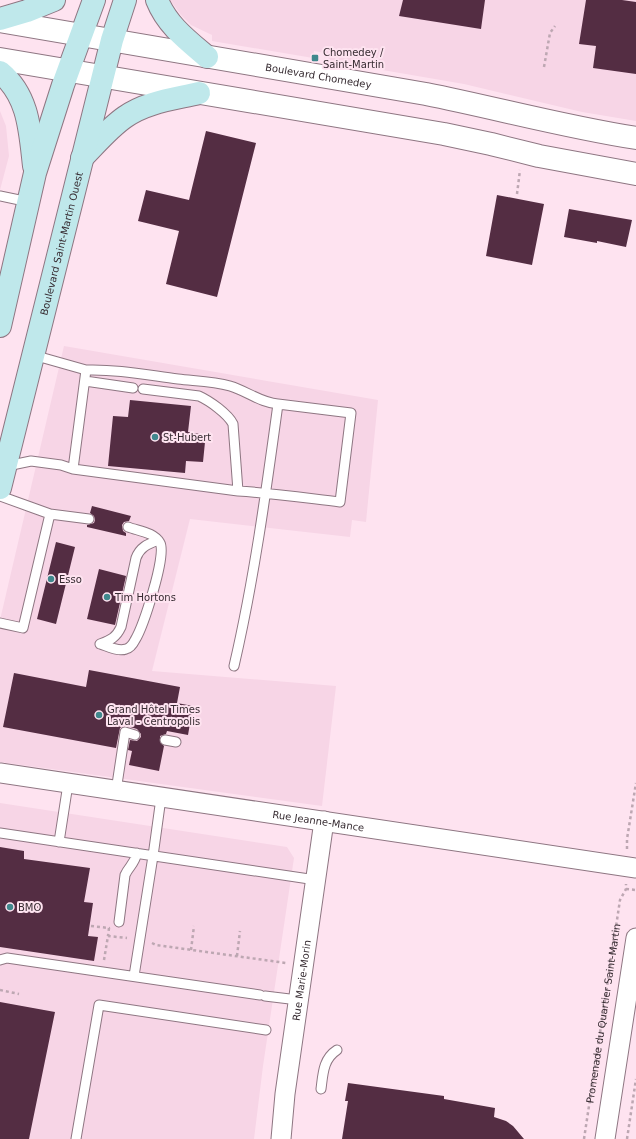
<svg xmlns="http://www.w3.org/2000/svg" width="636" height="1139" font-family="'DejaVu Sans',sans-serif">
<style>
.built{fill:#f7d5e6}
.building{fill:#542d43}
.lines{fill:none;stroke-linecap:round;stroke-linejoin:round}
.service-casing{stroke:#8e7682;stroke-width:11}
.minor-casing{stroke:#8e7682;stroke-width:21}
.tertiary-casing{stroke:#8e7682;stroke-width:24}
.secondary-casing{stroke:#8e7682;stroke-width:24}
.path{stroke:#bda7b2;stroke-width:2.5;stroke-dasharray:3 3;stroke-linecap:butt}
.service{stroke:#fff;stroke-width:9}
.minor{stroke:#fff;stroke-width:19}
.tertiary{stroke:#fff;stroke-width:22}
.secondary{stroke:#bfe8eb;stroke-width:22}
.poi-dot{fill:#40888d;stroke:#fee3f0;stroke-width:1.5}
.labels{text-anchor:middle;stroke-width:4;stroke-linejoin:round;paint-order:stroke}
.poi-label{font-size:10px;fill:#362b31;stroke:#fee3f0;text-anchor:start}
.street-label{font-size:10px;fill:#362b31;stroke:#fee3f0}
</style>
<rect width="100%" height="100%" fill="#fee3f0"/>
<path class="built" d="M170 0H636V121L582 112 464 84 324 60 325 53 314 51 313 58 212 41V35L191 25 181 15Z
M0 111 6 126 9 156 0 190Z
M64 346 378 400 366 522 352 520 350 537 190 519 152 671 336 686 322 806 0 762V620Z
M0 803 287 847 294 858 263 1066 254 1139H0Z"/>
<path class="building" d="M403 0H485L481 29 399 16Z
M586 0H622L636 2V74L593 68 596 46 579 44Z
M206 131 256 143 217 297 166 284 179 231 138 221 146 190 189 200Z
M497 195 544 204 532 265 486 256Z
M569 209 632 220 626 247 597 241V243L564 237Z
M130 400 191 406 188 432 200 434 199 441 205 442 203 462 186 461 185 473 108 466 113 416 128 417Z
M92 506 131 516 129 521 124 522 122 525 123 531 126 533V536L87 527V525L94 523 95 520 94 516 90 513Z
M56 542 75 547 56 624 37 619Z
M99 569 126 576 115 625 87 619Z
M89 670 180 687 177 703 193 706 188 735 167 731 166 734 160 736V742L164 746 159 771 129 765 132 751 128 750 130 740 137 741 141 737V734L137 729 127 726H123L120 728 116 748 3 727 14 673 86 687Z
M0 847 24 851V859L90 868 84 902 93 903 88 936 98 937 94 961 0 947Z
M0 1002 55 1012 29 1139H0Z
M348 1083 444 1096V1099L495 1108 494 1117 506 1121 513 1126 524 1139H342L348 1101H345Z"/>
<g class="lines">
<g class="service-casing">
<path id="service" d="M0 196 29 202
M33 355 86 370 73 469
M86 370C117 369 147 375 178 379 195 381 213 381 230 386 247 391 261 403 278 404
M85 381 133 388
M143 389 199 396C210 401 228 414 233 424L238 491
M7 466 31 461 61 465 73 469 238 491C272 493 306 498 340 502L351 413 278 404C266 492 254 580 234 666
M0 496 50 514 23 628 0 623
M50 514 89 519
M100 644C107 646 118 652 126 649 130 648 133 644 135 640 143 627 167 555 160 543 154 532 138 531 128 527
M100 644C110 640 116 638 121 627L136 558C140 547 148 544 158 540
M165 740 176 742
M116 791 125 732 135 735
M0 833 316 880
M59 842 68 784
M119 922 125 875C129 866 134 865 137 853
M0 960 7 958 260 995
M134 976 153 856 161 798
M265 996 298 1000
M321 1089C323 1074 323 1059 337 1050
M76 1139 99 1005 266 1030"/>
</g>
<g class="minor-casing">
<g id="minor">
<path id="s2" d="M0 773 636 868"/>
<path id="s3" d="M281 1139 285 1094 324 821"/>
<path d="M605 1139 636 938"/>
</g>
</g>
<g class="tertiary-casing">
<g id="tertiary">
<path id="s4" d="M0 21 426 94C496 108 565 127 636 138"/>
<path d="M0 59 444 134 491 144 539 156 636 174"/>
</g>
</g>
<g class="secondary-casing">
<g id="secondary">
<path d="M157 0C167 25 187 40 207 57"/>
<path d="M0 19 27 11 54 0"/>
<path d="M0 72C29 96 30 131 34 166"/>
<path d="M82 158C96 144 109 128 125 117 146 102 174 99 199 93"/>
<path d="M0 326 35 173 63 85 94 0"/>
<path id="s5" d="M0 488 112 40 125 0"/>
</g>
</g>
<g class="path">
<path d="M544 67 550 33 555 26"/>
<path d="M517 194 520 170"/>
<path d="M627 849V839L636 783"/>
<path d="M626 889 636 890"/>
<path d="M91 926 109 928 108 936"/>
<path d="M152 943 156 945 286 963"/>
<path d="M191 950 194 926"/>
<path d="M237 956 240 931"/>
<path d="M104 960 108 936 127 938"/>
<path d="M0 990 19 994"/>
<path id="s1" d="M584 1139 620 900 626 889V884"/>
<path d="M627 1139 636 1079"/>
</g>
<use href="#service" class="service"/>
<use href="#minor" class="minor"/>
<use href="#tertiary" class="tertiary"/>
<use href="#secondary" class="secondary"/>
</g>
<g class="poi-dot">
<rect x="311" y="54" width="8" height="8" rx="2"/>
<circle cx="155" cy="437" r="4"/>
<circle cx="51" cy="579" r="4"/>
<circle cx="107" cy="597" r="4"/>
<circle cx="99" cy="715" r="4"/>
<circle cx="10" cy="907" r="4"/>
</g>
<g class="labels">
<g class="poi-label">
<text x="323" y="56">Chomedey /<tspan x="323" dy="12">Saint-Martin</tspan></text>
<text x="163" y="441">St-Hubert</text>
<text x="59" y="583">Esso</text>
<text x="115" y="601">Tim Hortons</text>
<text x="107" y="713">Grand Hôtel Times<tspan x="107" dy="12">Laval - Centropolis</tspan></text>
<text x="18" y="911">BMO</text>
</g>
<g class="street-label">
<text dy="4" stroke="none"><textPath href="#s4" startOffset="323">Boulevard Chomedey</textPath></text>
<text dy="4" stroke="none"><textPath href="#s5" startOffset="252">Boulevard Saint-Martin Ouest</textPath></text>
<text dy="4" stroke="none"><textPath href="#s2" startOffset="322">Rue Jeanne-Mance</textPath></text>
<text dy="4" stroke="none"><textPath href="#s3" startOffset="160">Rue Marie-Morin</textPath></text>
<text dy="4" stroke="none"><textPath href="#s1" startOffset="127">Promenade du Quartier Saint-Martin</textPath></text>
</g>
</g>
</svg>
